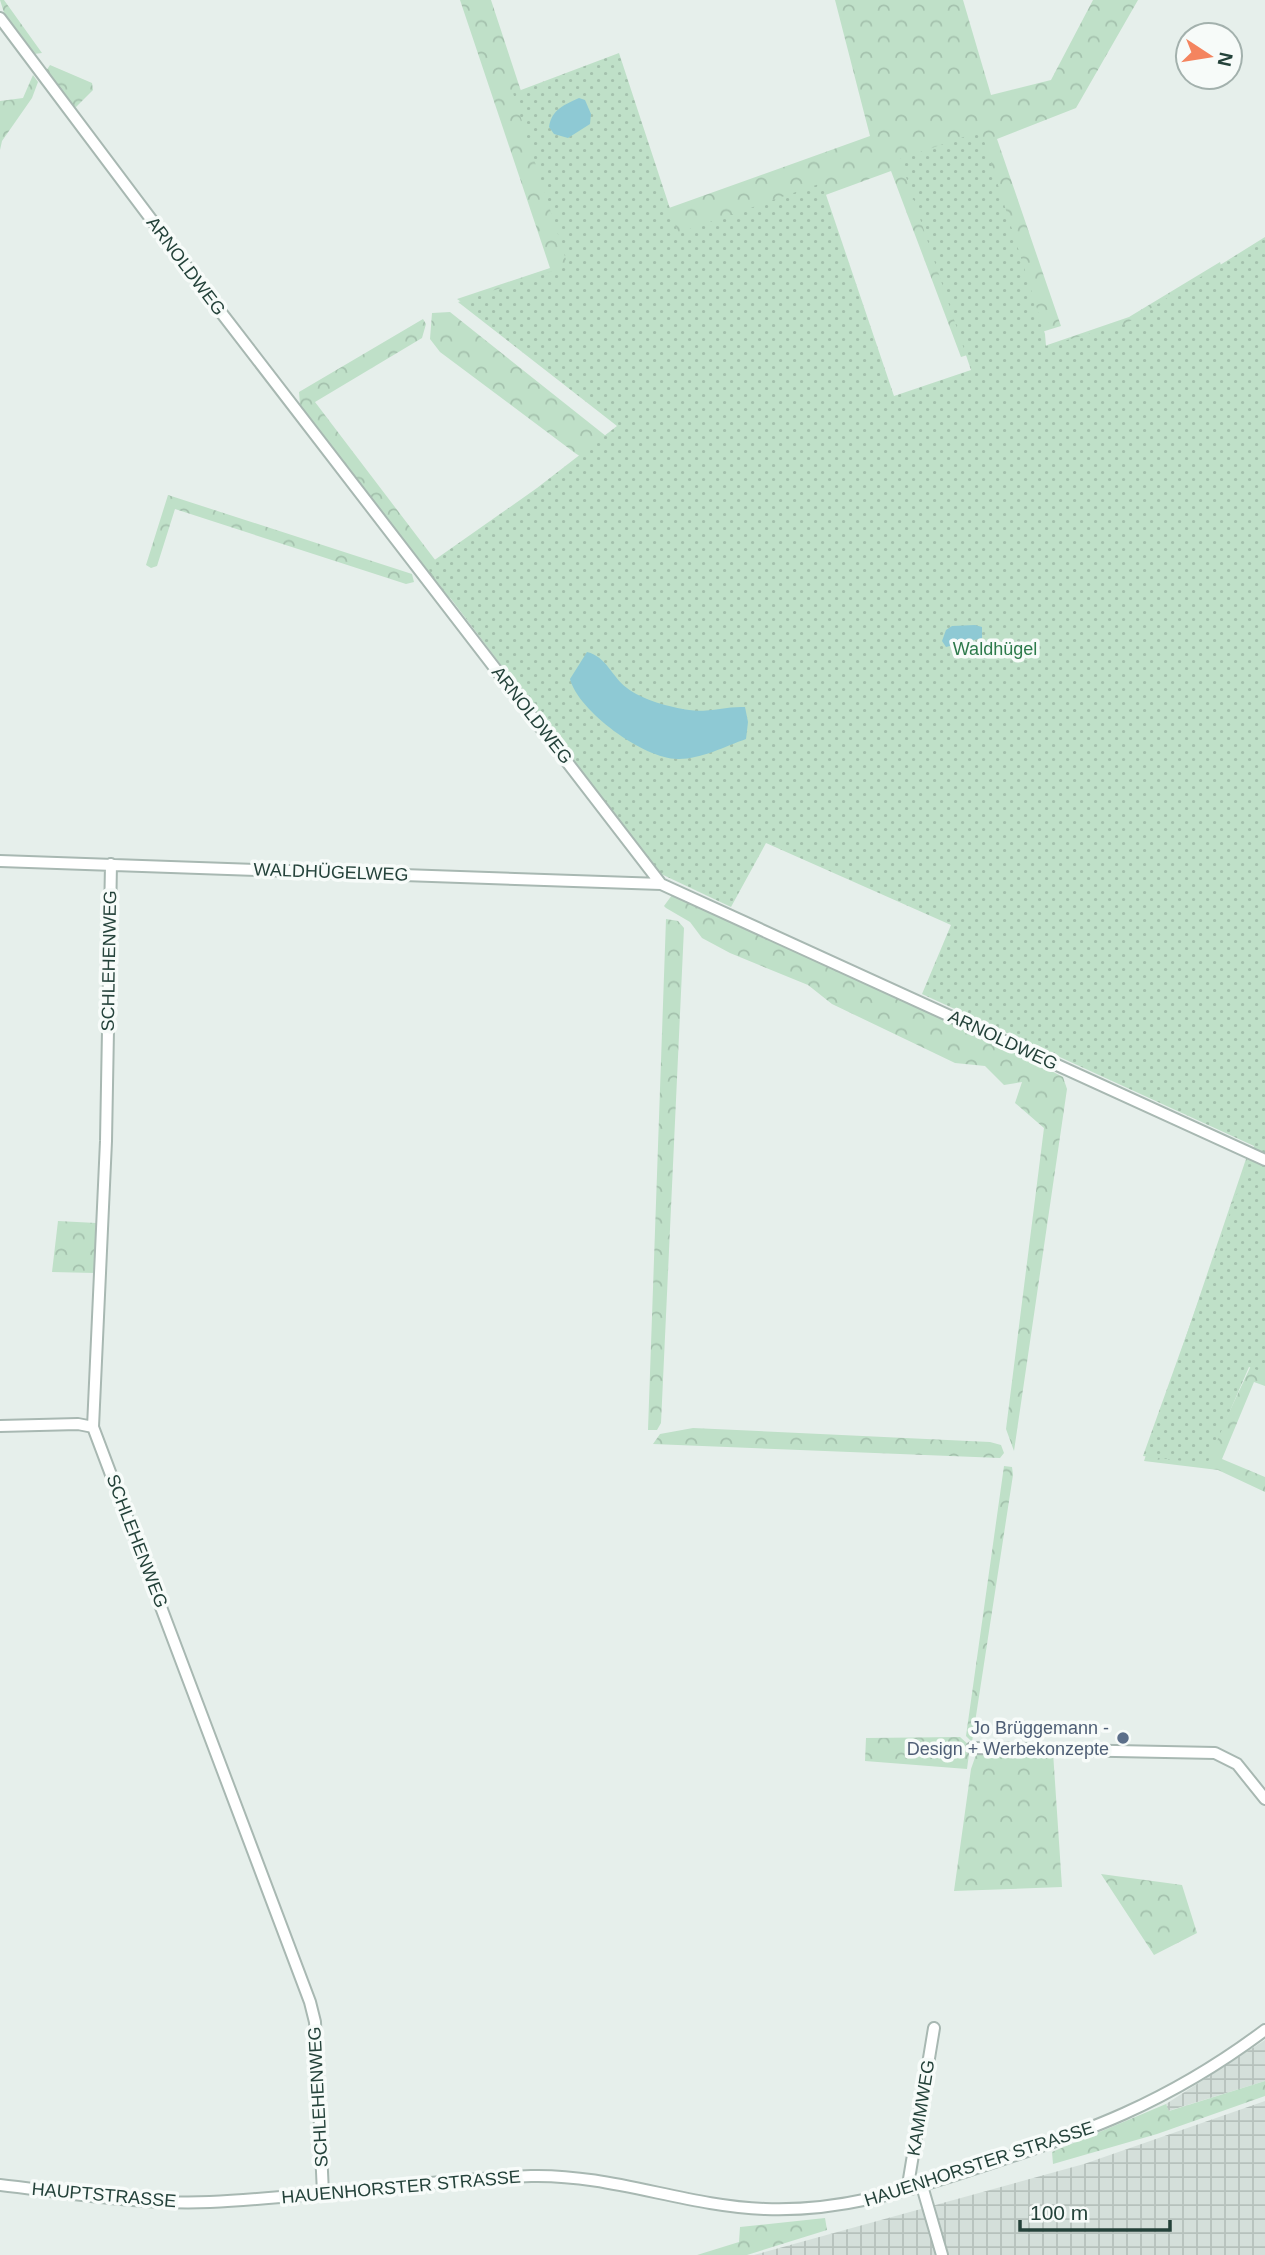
<svg xmlns="http://www.w3.org/2000/svg" width="1265" height="2255" font-family="Helvetica,sans-serif">
<style>
.industrial{fill:url(#industrial-grid)}
.forest{fill:url(#forest-crowns)}
.park{fill:url(#park-dots)}
.water{fill:#8ec9d4}
.lines{fill:none;stroke-linecap:round;stroke-linejoin:round}
.minor-casing{stroke:#a8b8b2;stroke-width:14}
.minor{stroke:#fff;stroke-width:10}
.service-dot{fill:#5c6f8a;stroke:#f7fbf9;stroke-width:2.5}
.labels{text-anchor:middle;stroke-width:7;stroke-linejoin:round;paint-order:stroke}
.street-label{font-size:18px;fill:#24423a;stroke:#f7fbf9}
.park-label{font-size:18px;fill:#2d7a4b;stroke:#f7fbf9}
.service-label{font-size:18px;fill:#4e5e75;stroke:#f7fbf9;text-anchor:end}
</style>
<defs>
<pattern id="industrial-grid" width="8" height="8" patternUnits="userSpaceOnUse" patternTransform="scale(1.75)"><rect width="8" height="8" fill="#d4dfda"/><path d="M0 4h8M4 0v8" fill="none" stroke="#b6c1bc"/></pattern>
<pattern id="forest-crowns" width="20" height="18" patternUnits="userSpaceOnUse" patternTransform="scale(1.75)"><rect width="20" height="18" fill="#bfe0c8"/><path d="M2 6a3 3 0 1 1 6 0M12 15a3 3 0 1 1 6 0" fill="none" stroke="#a4c1ad"/></pattern>
<pattern id="park-dots" width="8" height="8" patternUnits="userSpaceOnUse" patternTransform="scale(1.75)"><rect width="8" height="8" fill="#bfe0c8"/><path d="M2 2h.1M6 6h.1" fill="none" stroke="#a4c1ad" stroke-width="1.8" stroke-linecap="round"/></pattern>
</defs>
<rect width="100%" height="100%" fill="#e6efeb"/>
<path class="industrial" d="M1265 2040V2081L1168 2111 1166 2104Z
M1265 2101V2255H754L1084 2164Z"/>
<path class="forest" d="M0 0H4L42 53 34 54 30 50 6 19Z
M460 0H491L571 243 870 136 835 0H963L991 95 1051 80 1093 0H1138L1076 108 997 139 1061 326 961 357 891 171 486 319 457 299 550 268Z
M50 65 92 83 93 90 76 107 71 106 46 71Z
M33 75 38 82 32 98 2 141 0 150V101L23 98Z
M1220 262 1223 272 1221 278 1139 324 1043 368 1097 493V500C1066 509 1058 436 1022 431L1014 416 1007 414 1003 425 994 431 971 414 924 424 907 445 658 524 645 523 615 494 619 482 575 453 440 352 430 339 432 313 450 312 621 448 675 475 890 402 897 419 903 418 897 405 904 394 1129 317Z
M423 319 426 324 422 338 315 402 458 590 449 600 300 405 299 392Z
M168 495 412 574 414 582 406 584 175 509 157 566 151 568 146 565Z
M672 895 997 1043 1063 1077 1067 1089 1014 1451 1006 1429 1044 1128 1015 1103 1022 1082 1004 1085 985 1066 955 1063 832 1004 808 985 730 953 702 938 690 922 666 908 664 906Z
M666 919 678 921 684 928 661 1423 657 1430H648Z
M1247 1156 1260 1160 1217 1438 1256 1355 1265 1358V1386L1254 1382 1222 1459 1265 1477V1492L1218 1470 1144 1461Z
M58 1221 96 1223 95 1273 52 1272Z
M693 1428 990 1442 1001 1445 1004 1453 1000 1458 653 1444 660 1434Z
M1004 1466 1012 1467 1013 1475 972 1742 966 1736Z
M960 1737 970 1746 967 1769 865 1761 866 1738Z
M978 1749 1053 1752 1062 1887 954 1891 971 1769Z
M1101 1874 1182 1885 1197 1933 1154 1955Z
M1265 2081V2096L1157 2134 1053 2164 1052 2152 1166 2104 1169 2111Z
M825 2218 827 2230 747 2255H697L739 2242 740 2227Z"/>
<path class="park" d="M619 53 678 233 822 183 894 396 971 370 900 159 981 131 1045 334 1046 346 1127 323 1265 237V1373L1249 1367 1207 1464 1143 1456 1254 1146 922 994 951 925 766 843 731 907 659 873 426 566 537 488 617 426 458 302 568 266 513 93Z"/>
<path class="water" d="M579 98 585 100 591 114 590 124 568 138 554 134 549 127C552 109 564 105 579 98Z
M975 625 982 627V638L946 647 942 641 946 630 952 626Z
M587 652C607 657 611 676 627 688 642 700 670 707 689 710 706 713 727 706 745 707L748 722 746 739C726 746 701 759 679 759 645 760 578 711 570 679Z"/>
<g class="lines">
<g class="minor-casing">
<path id="minor" d="M0 18 220 311 661 884 1265 1160
M0 861 661 884
M111 864 106 1141 93 1427 310 2002 315 2022 323 2193
M0 1426 78 1424 93 1427
M972 1748 1215 1753 1237 1764 1265 1799
M0 2185C69 2193 140 2205 210 2202 317 2197 424 2180 531 2176 611 2174 685 2206 765 2209 837 2212 903 2192 970 2170 1085 2133 1168 2103 1265 2030
M922 2186 942 2255
M911 2189 909 2179 934 2028"/>
</g>
<use href="#minor" class="minor"/>
</g>
<circle class="service-dot" cx="1123" cy="1738" r="7"/>
<g class="labels">
<g class="street-label">
<text transform="translate(186 266) rotate(53)" y="6">ARNOLDWEG</text>
<text transform="translate(532 715) rotate(52)" y="6">ARNOLDWEG</text>
<text transform="translate(331 872) rotate(2)" y="6">WALDHÜGELWEG</text>
<text transform="translate(109 961) rotate(-89)" y="6">SCHLEHENWEG</text>
<text transform="translate(1003 1040) rotate(25)" y="6">ARNOLDWEG</text>
<text transform="translate(137 1541) rotate(69)" y="6">SCHLEHENWEG</text>
<text transform="translate(318 2097) rotate(-93)" y="6">SCHLEHENWEG</text>
<text transform="translate(921 2108) rotate(-81)" y="6">KAMMWEG</text>
<text transform="translate(979 2164) rotate(-18)" y="6">HAUENHORSTER STRASSE</text>
<text transform="translate(401 2187) rotate(-5)" y="6">HAUENHORSTER STRASSE</text>
<text transform="translate(104 2195) rotate(5)" y="6">HAUPTSTRASSE</text>
</g>
<g class="park-label">
<text x="995" y="655">Waldhügel</text>
</g>
<g class="service-label">
<text x="1109" y="1734">Jo Brüggemann -<tspan x="1109" dy="21">Design + Werbekonzepte</tspan></text>
</g>
</g>
<g transform="translate(1209 56) rotate(102)"><circle r="33" fill="#f7fbf9" stroke="#a3b1ad" stroke-width="2"/>
<path d="M0-5L12 26L0 18L-12 26Z" fill="#f4845f"/>
<text y="-10" font-size="19" font-weight="bold" text-anchor="middle" fill="#24423a">N</text>
</g>
<path d="M1020 2220v10h150v-10" fill="none" stroke="#24423a" stroke-width="3.5"/>
<text x="1030" y="2220" font-size="21" fill="#24423a" stroke="#f7fbf9" stroke-width="5" paint-order="stroke">100 m</text>
</svg>
